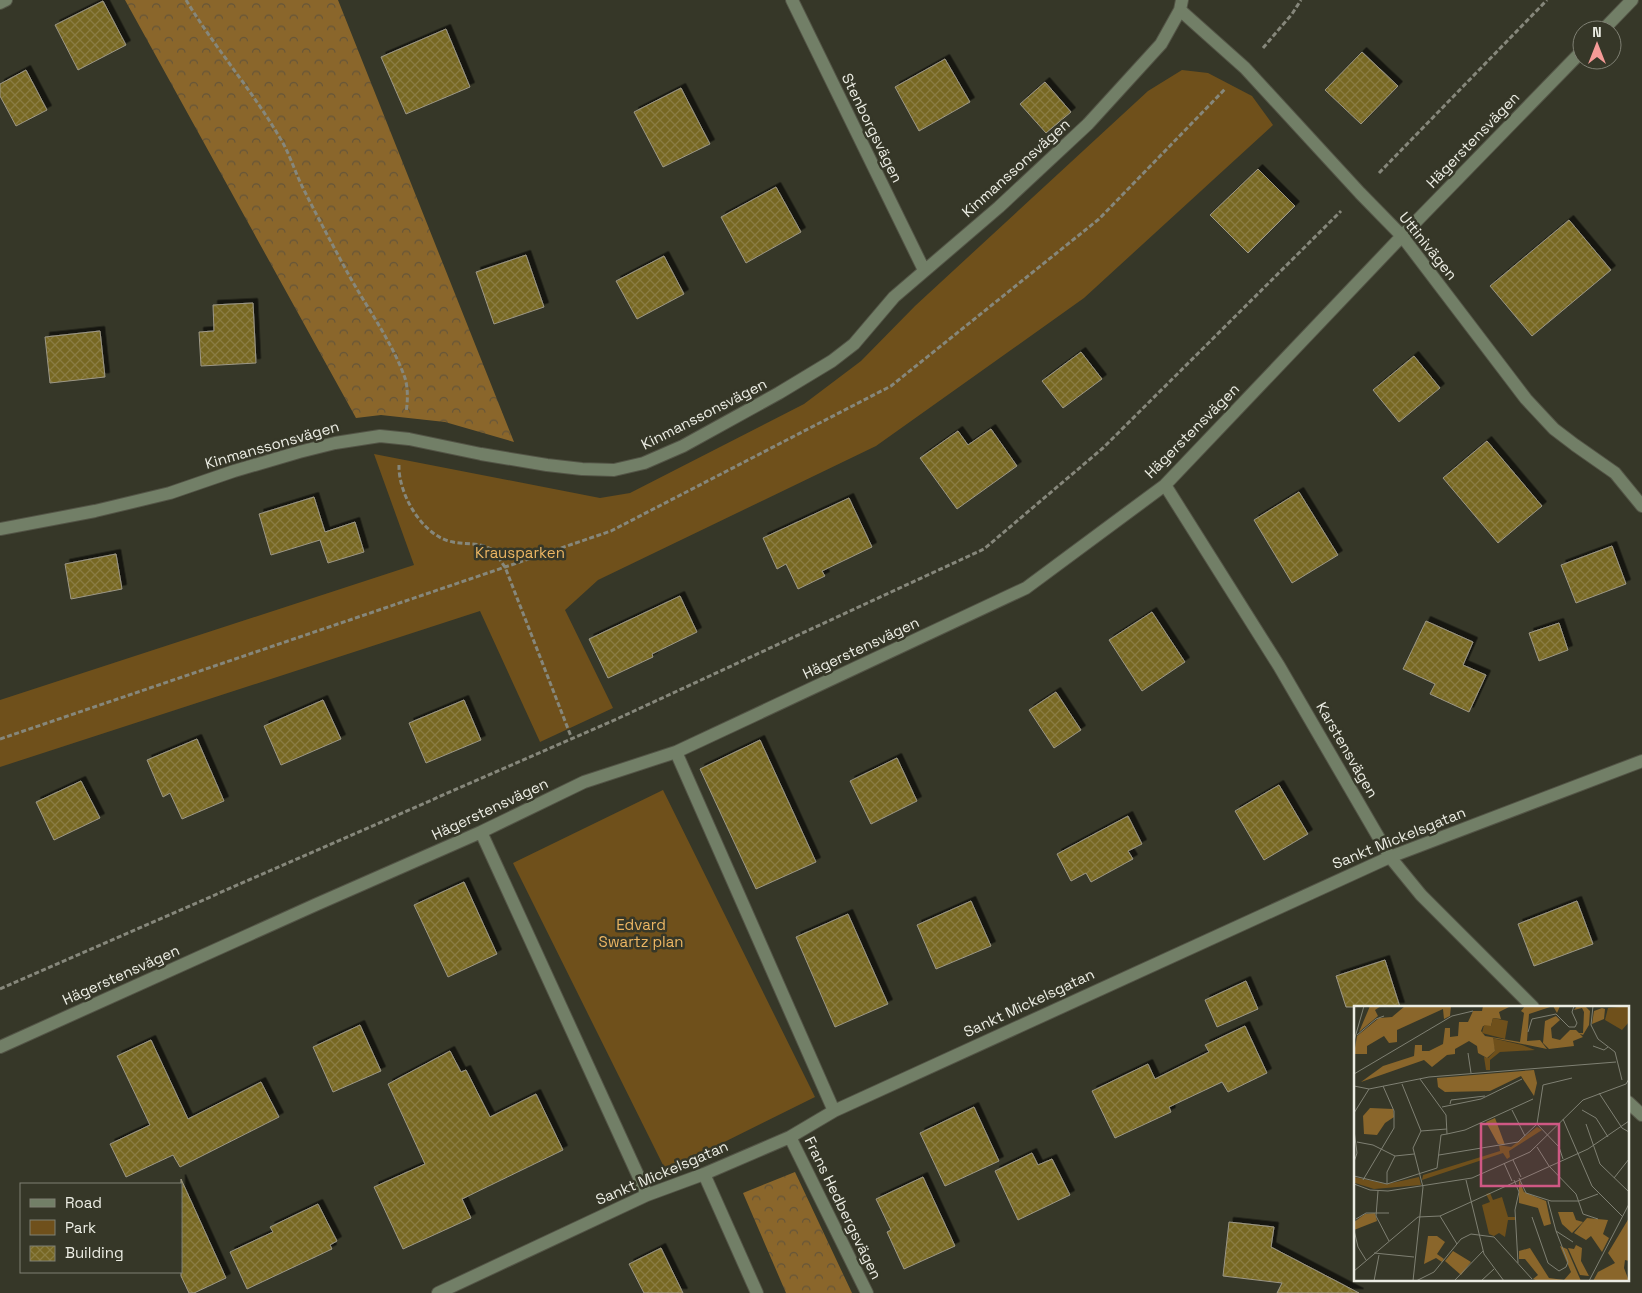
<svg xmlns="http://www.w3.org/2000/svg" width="1642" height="1293" font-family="'Space Grotesk',sans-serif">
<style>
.forest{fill:url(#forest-crowns)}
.park{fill:#6f501b}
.building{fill:url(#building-cross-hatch);stroke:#9c9786;filter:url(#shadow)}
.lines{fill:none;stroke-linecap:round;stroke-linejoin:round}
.minor-casing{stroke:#535446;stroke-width:14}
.path{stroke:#86877b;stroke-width:3;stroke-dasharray:5 2.5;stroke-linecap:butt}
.minor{stroke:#727f67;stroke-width:12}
.labels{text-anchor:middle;stroke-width:5;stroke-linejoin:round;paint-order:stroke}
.street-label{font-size:15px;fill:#ecede4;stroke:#363728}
.park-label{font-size:15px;fill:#ecb663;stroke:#363728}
.inset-road{fill:none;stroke:#7f8073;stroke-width:1}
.view{fill:#cf5884;fill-opacity:0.15;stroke:#cf5884;stroke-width:2.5}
.inset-edge{fill:none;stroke:#ecede4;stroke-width:2.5}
</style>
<defs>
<pattern id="forest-crowns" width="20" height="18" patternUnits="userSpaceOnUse" patternTransform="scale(1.25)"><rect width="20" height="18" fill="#8a662b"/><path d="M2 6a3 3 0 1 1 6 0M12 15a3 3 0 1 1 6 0" fill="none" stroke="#655539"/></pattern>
<pattern id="building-cross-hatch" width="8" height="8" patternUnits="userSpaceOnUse" patternTransform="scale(1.25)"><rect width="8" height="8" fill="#776723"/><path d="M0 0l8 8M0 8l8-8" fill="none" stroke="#8a7d43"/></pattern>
<filter id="shadow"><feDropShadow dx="4.5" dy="-4.5" stdDeviation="0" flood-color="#0009"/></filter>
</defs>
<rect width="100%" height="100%" fill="#363728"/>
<path class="forest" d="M125 0H338L514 442 445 422 381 415 356 418Z
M795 1172 852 1293H786L743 1193Z"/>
<path class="park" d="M1182 70 1208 73 1252 96 1273 125 1084 298 876 446 598 580 565 610 613 708 540 742 480 611 0 767V700L414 565 374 454 600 498 630 493 804 404 861 361 915 306 1148 91Z
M663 790 815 1097 666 1171 513 863Z"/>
<path class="building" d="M103 1 126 45 78 70 55 25Z
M446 29 470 87 406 114 381 57Z
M1362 52 1398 86 1361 124 1325 90Z
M945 59 970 102 919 131 895 87Z
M26 70 47 110 16 126 0 96V84Z
M1045 82 1071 112 1046 133 1020 104Z
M681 88 710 144 663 167 634 112Z
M1258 169 1295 206 1248 253 1210 215Z
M776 187 801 232 746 263 721 217Z
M1569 220 1611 270 1532 336 1490 286Z
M526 255 544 307 494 324 476 272Z
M664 256 684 294 637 319 616 281Z
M253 303 256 363 201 366 199 332 214 331 213 305Z
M100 331 105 377 50 383 45 337Z
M1081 352 1102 379 1063 408 1042 381Z
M1414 356 1440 388 1399 422 1373 390Z
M991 429 1017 466 957 509 920 458 958 431 968 445Z
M1487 441 1542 506 1498 543 1443 478Z
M1299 492 1338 555 1292 583 1254 520Z
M314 497 325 532 355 522 364 552 328 563 320 540 271 555 259 514Z
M849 498 872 547 822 571 825 576 798 589 786 564 777 569 763 538Z
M1612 546 1626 584 1576 603 1561 565Z
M116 554 122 589 71 599 65 564Z
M680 596 697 632 652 654 653 657 608 678 589 639Z
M1152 612 1185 662 1142 691 1109 640Z
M1426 621 1473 642 1463 665 1486 675 1469 712 1430 694 1435 684 1403 669Z
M1559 623 1568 650 1539 661 1529 633Z
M1056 692 1081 730 1054 748 1029 710Z
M323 700 341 739 281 765 264 726Z
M464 700 481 740 426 763 409 723Z
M197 739 224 801 182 819 170 793 163 797 147 760Z
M760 740 816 862 756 889 700 769Z
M897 758 917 801 871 824 850 781Z
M81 781 100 818 54 840 36 802Z
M1279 785 1308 834 1264 860 1235 811Z
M1128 816 1142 844 1128 851 1133 859 1091 882 1086 873 1071 881 1057 854Z
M464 882 497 954 448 977 414 905Z
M971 901 991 946 936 969 917 925Z
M1577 901 1593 944 1534 966 1518 924Z
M848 914 888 1004 835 1027 796 937Z
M1385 960 1400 1007H1346L1336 976Z
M1246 981 1258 1009 1217 1027 1205 1000Z
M360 1025 381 1071 333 1092 313 1047Z
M1245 1026 1267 1073 1228 1092 1222 1082 1169 1107 1171 1112 1115 1138 1092 1091 1148 1064 1155 1079 1209 1052 1205 1045Z
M151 1040 188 1119 261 1082 279 1117 180 1167 173 1155 126 1177 110 1144 150 1125 117 1056Z
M450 1051 461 1072 466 1070 490 1117 536 1094 563 1150 462 1199 471 1218 403 1249 374 1187 425 1164 388 1084Z
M974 1107 999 1161 945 1186 920 1133Z
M1032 1153 1038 1165 1052 1159 1070 1195 1018 1220 995 1171Z
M923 1177 955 1246 904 1269 887 1232 891 1230 876 1199Z
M181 1179 226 1278 194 1293H189L181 1276Z
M318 1204 337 1241 330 1245 332 1249 247 1289 230 1252 273 1232 270 1227Z
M1229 1222 1274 1227 1271 1247 1359 1293H1277L1282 1283 1223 1276Z
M661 1248 683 1293H644L629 1264Z"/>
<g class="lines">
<g class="minor-casing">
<path id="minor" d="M792 0 924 270
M0 3 6 0
M1180 10 1245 68 1360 193 1402 236 1526 399 1554 429 1575 445 1615 473 1642 506
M1603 30 1632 0
M1165 485 1279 666 1390 857 1421 895 1533 1007
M0 529 95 511 170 493 234 471 299 452 335 443 380 436 409 439 481 454 547 465 582 469 614 470 644 463 683 446 779 393 832 361 854 344 894 297 999 207 1088 124 1161 44 1180 10 1182 0
M676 752 834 1111
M481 832 647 1195
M0 1047 315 905 481 832 584 782 676 752 1026 588 1165 485 1402 236 1582 51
M1628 1102 1642 1115
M790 1137 867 1293
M704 1174 757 1293
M438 1293 647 1195 704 1174 790 1137 834 1111 1390 857 1642 761"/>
</g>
<path class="path" d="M186 0C215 48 252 90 280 138 290 154 295 173 304 190 317 216 331 242 345 268 364 304 391 339 405 378 408 388 408 401 406 412
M1263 48 1292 14 1301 0
M1379 173 1547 0
M399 465C398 494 423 537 453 542 466 545 479 542 491 549 496 552 501 562 505 567L572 739
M0 739 611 531 891 386 1099 219 1226 88
M0 989 619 718 984 549 1103 448 1341 211"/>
<use href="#minor" class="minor"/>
</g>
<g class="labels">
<g class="street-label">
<text transform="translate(872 128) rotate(64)" y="5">Stenborgsvägen</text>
<text transform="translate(1473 140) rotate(-46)" y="5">Hägerstensvägen</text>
<text transform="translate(1016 168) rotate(-42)" y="5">Kinmanssonsvägen</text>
<text transform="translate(1428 246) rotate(51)" y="5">Uttinivägen</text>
<text transform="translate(704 414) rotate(-27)" y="5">Kinmanssonsvägen</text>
<text transform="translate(1192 431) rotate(-45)" y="5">Hägerstensvägen</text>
<text transform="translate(272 445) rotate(-16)" y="5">Kinmanssonsvägen</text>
<text transform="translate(861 648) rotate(-25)" y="5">Hägerstensvägen</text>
<text transform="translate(1347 750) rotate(60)" y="5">Karstensvägen</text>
<text transform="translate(490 809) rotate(-25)" y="5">Hägerstensvägen</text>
<text transform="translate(1399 838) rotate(-22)" y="5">Sankt Mickelsgatan</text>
<text transform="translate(121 975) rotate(-24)" y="5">Hägerstensvägen</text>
<text transform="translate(1029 1003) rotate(-25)" y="5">Sankt Mickelsgatan</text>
<text transform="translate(662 1173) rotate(-23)" y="5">Sankt Mickelsgatan</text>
<text transform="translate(843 1208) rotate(64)" y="5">Frans Hedbergsvägen</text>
</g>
<g class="park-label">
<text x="520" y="558">Krausparken</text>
<text x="641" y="930">Edvard<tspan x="641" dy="17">Swartz plan</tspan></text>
</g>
</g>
<g transform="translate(1354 1006)">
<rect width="275" height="275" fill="#363728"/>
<path d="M138 32 168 39 181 44 146 46 136 54V64H132L130 51 134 52 141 45Z" fill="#6f501b"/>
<path d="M16 0H27L21 4 24 10 5 26ZM51 0H97L96 10 90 13 89 3 43 24V36L35 37 30 30 13 40V48H0L3 30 25 12 38 11ZM129 0H157L145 6 147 13 139 12 137 20H129L127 25 131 30 166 36 170 7 167 5 171 0H206L203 7 199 0 175 8 173 35 186 34 193 43 139 32 141 45 133 52 124 47 123 40 115 35 101 43V48L93 49 78 61 70 54 7 76 29 60 60 50 61 39H68V45H75L89 38 91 22H96V31L104 30 105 16H114L119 5H128ZM223 0H231L236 5 235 19 229 29 224 27H229L230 6 228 2 220 4ZM248 2 251 3 250 13 238 18 240 5ZM202 10 206 14 197 22 198 32 206 34 216 24H222L229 31 219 35 220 40 195 43 189 37 191 15ZM180 64 183 77 180 90 167 70 136 85 91 86 84 81 83 72ZM16 102 39 103 40 111 31 117 23 129 10 128 9 110ZM141 112 151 139 144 138 132 116ZM165 174 170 186 192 195 197 218 190 220 184 202 165 197ZM204 206H219L222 214 229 216 218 227 208 218ZM21 207 23 215 0 224V216L11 208ZM233 212 254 214 249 228 255 232 248 246 237 230 232 234 220 227ZM275 212V255L271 254 270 262 275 275H239L244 266 261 257 254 247ZM74 230H83L91 236 83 248 90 253 88 256 82 252 70 258ZM222 239 228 242 227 255 235 270 226 269 214 242 220 243ZM206 240 213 243 227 275H184L179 273 184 269 171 253H165V245L176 242 195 272 210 274 217 266ZM99 245 117 256 107 269 91 255Z" fill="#8a662b"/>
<path d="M275 0V16L268 24 251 14 254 2ZM139 12 154 15 151 33 128 27 130 19 137 20ZM183 121 188 124 155 145 156 151 153 153 149 147 68 174 69 169 146 145 145 139 157 141ZM0 171 33 178 65 171 67 179 20 183 1 177ZM136 187 139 194 148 191 154 211H161V214H154L151 231 145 227 140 230 135 228 128 199 136 196 132 188Z" fill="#6f501b"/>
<path class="inset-road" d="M239 0 237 19 244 33 261 46 268 74M174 26 178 13 202 8 215 21H221L223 17 218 6 220 0M3 29 22 13 30 10M0 35 10 0M239 40 250 44 254 41M114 47 117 67M0 68 98 10 119 5M48 78 67 125 59 142 69 181 59 275M0 80 15 83M245 87 268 122 275 126M96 98 97 94 131 90M88 101 127 93 168 73M158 104 171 130M228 104 242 112 254 131M0 107 15 83 75 71 262 56M209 113 238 180 268 210M183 118 205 141 209 153M232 118 246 158 275 186M0 124 3 147 0 156M67 125 93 123M93 128 111 124 179 93M3 136 19 139 41 150 60 148M183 141 195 160 222 188 229 208 244 213M85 149 164 136 183 118 189 79 218 72M159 154 167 171M150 157 158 175M0 170 33 178 83 162 87 129 93 128 92 109 66 73M165 172 172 187 197 195H225L244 188M260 172 275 153M9 174 40 122V105L29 80M112 174 130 248 150 275M160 174 165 186 161 204 164 257M0 178 16 184 34 185 118 172 176 146 229 94 272 78 275 73M33 178V166L41 150M24 185 22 210 35 235M194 195 202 225 219 236M86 210 103 238M178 211 194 257 205 265 212 261 214 256 202 225M2 213 12 207H35M0 224 4 241 12 254M20 247 60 251M0 265 64 211 86 210 234 143 275 115M20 275 25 249M62 275 80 266 107 233 117 228 140 231 178 273M100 275 129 245M127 275 140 263M235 275 275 198"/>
<path class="view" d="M127 118H205V180H127Z"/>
<rect width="275" height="275" class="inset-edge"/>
</g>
<rect x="20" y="1183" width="162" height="90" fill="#363728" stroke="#7f8073"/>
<rect x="30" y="1199" width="25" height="8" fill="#727f67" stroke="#7f8073"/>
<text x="65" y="1208" font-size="15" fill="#ecede4">Road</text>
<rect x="30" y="1220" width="25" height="15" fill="#6f501b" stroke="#7f8073"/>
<text x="65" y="1233" font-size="15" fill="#ecede4">Park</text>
<rect x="30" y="1246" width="25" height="15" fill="url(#building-cross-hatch)" stroke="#7f8073"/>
<text x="65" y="1258" font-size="15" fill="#ecede4">Building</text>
<g transform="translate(1597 45)"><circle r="24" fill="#363728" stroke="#7f8073"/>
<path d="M0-4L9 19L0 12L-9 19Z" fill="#f59b97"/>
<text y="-8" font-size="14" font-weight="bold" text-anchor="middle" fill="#ecede4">N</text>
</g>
</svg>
